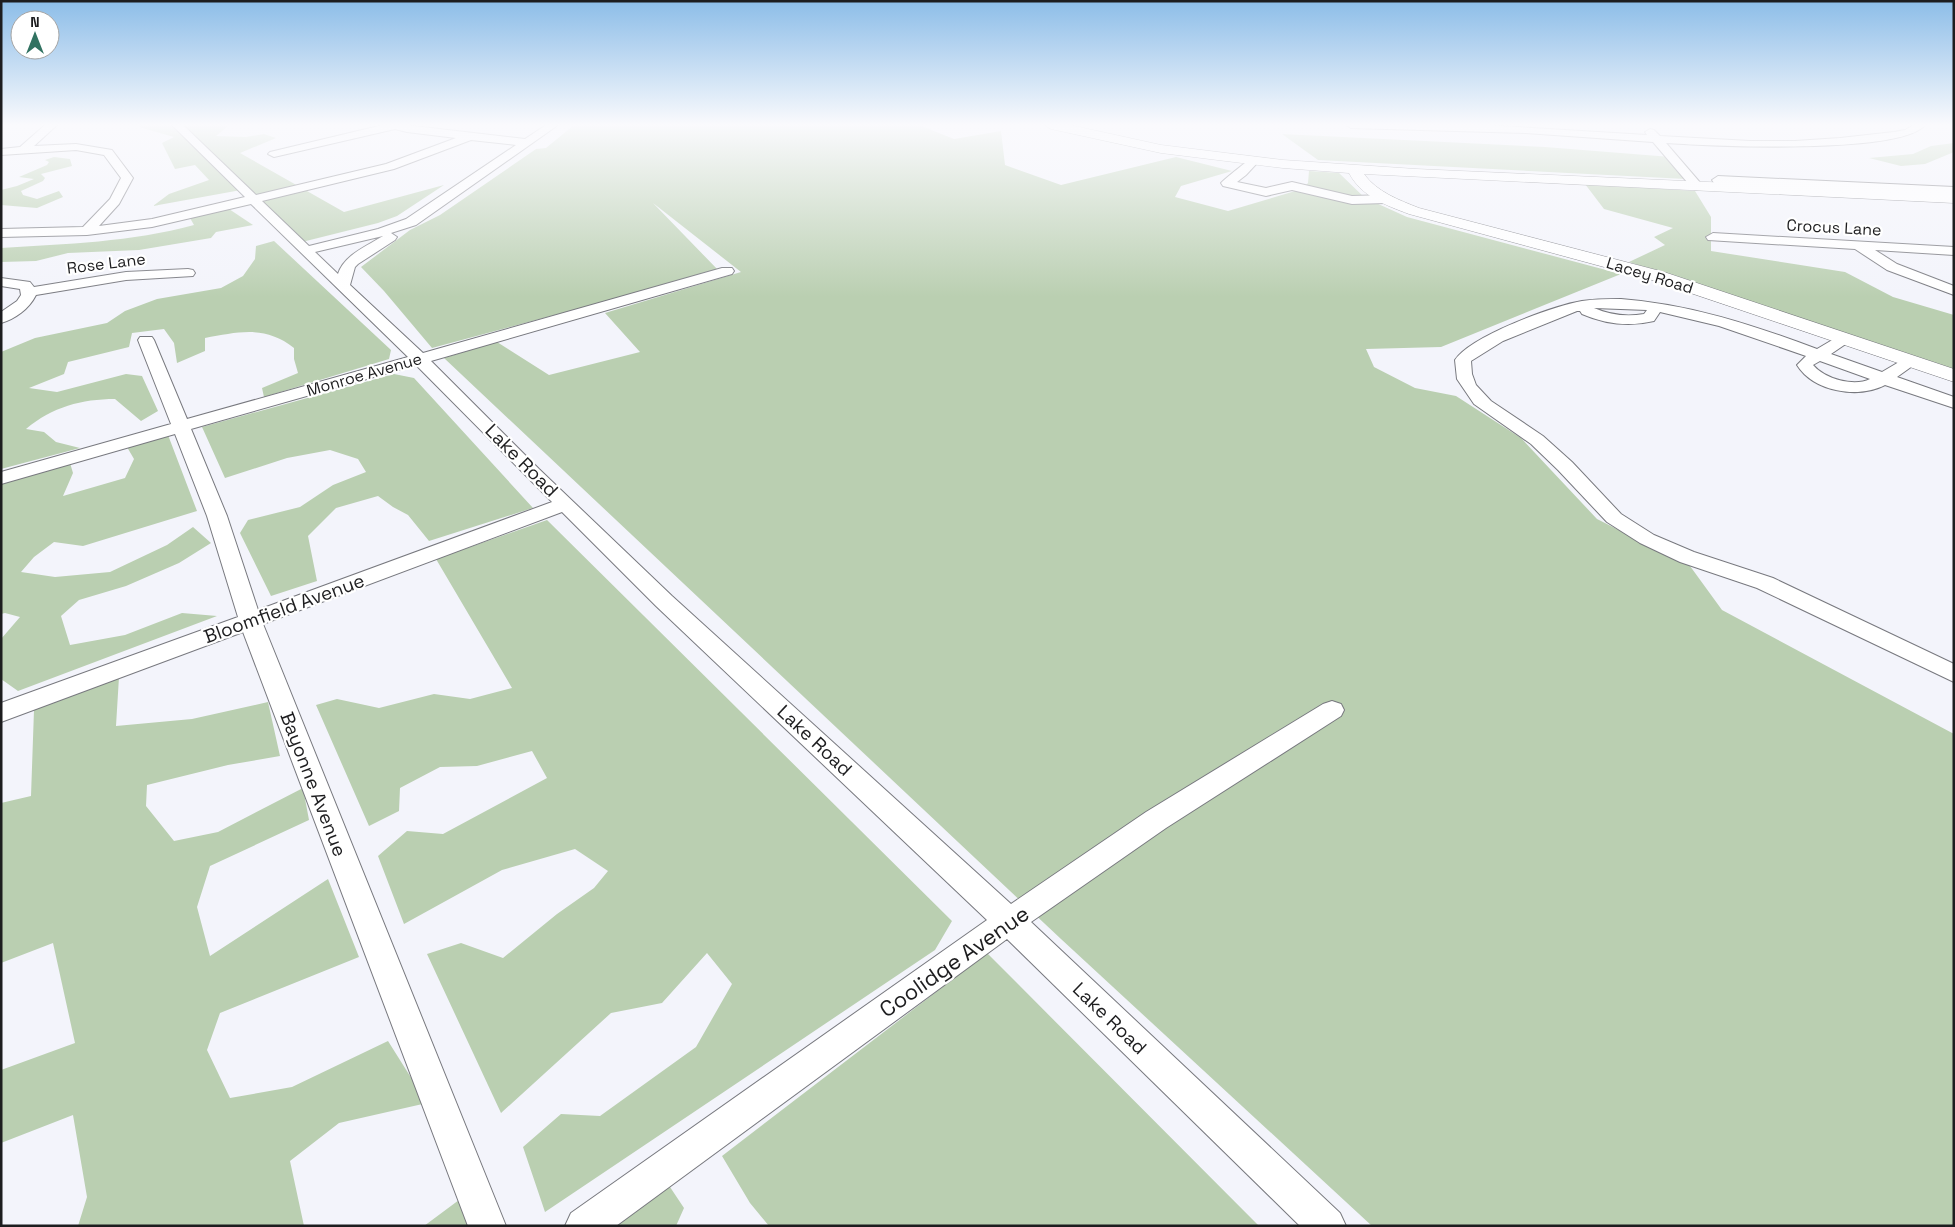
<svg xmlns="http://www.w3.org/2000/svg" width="1955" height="1227" font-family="'Space Grotesk',sans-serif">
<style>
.green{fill:#bacfb1}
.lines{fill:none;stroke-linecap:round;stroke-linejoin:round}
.minor-casing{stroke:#78797f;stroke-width:2}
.major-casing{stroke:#78797f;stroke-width:1}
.minor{fill:#fff;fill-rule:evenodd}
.major{fill:#fff;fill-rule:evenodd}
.labels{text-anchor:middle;stroke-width:4.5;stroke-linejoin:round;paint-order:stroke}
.far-street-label{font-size:16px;fill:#1d1d1f;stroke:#fff}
.street-label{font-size:19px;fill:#1d1d1f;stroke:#fff}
.near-street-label{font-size:22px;fill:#1d1d1f;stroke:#fff}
</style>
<rect width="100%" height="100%" fill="#f3f4fb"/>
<path class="green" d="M140 125H223L227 127 216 136 246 137 264 134 276 138 240 153 344 212 444 185 397 216 378 223 298 243 241 190 153 206 169 194 209 180 195 165 175 169 162 143 174 137 139 127Z
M574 125H919L954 139 1001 131 1005 165 1061 185 1176 157 1232 171 1181 186 1175 197 1228 211 1302 189 1308 183 1309 171 1339 173 1365 198 1407 217 1621 274 1441 347 1366 349 1374 367 1415 388 1456 396 1521 438 1597 519 1690 566 1722 610 1954 734V1226H1372L1061 939 444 358 497 342 549 375 640 352 605 313 741 272 653 203 719 271 432 348 384 291 361 267 410 230 440 215 536 149 546 148Z
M1282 134 1545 147 1671 157 1686 179 1318 160Z
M1954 143V152L1925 164 1901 166 1869 158 1913 154 1931 146Z
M54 157 70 159 72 166 41 174 45 178 43 181 21 191 23 195 37 199 59 191 63 197 37 208 1 205V190L17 186 34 179 19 177 47 165 49 162 45 160Z
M1585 184 1695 191 1711 217V251L1845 272 1893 297 1954 315V371L1629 262 1665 245 1654 237 1673 228 1604 209Z
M229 209 253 225 216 232 211 238 139 250 68 253 36 261 1 262V248C66 244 132 242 194 225L190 218Z
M274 241 391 350 389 359 264 397 262 388 298 373 294 359V348C265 325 239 332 205 338V351L177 363 174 343 164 329 132 333 129 347 68 362 64 374 29 388 57 392 126 374 142 376 158 411 141 421 115 399C82 399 52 407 26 429L44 432 56 442 80 448 1 469V352L35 338 107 323 125 311 157 299 221 288 243 276 255 259 256 246Z
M394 374 414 378 533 508 429 541 408 515 393 507 378 496 336 508 308 536 317 581 271 596 240 533 248 520 300 507 333 485 366 472 358 459 330 450 287 458 225 478 202 427Z
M168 435 197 511 83 546 54 542 34 557 21 572 55 577 110 572 167 545 193 527 211 543 179 563 126 586 79 600 61 616 70 645 125 635 182 613 217 616 18 691 1 679V639L20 617 5 613 1 614V483L70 463 73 473 63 496 125 478 134 459 127 447Z
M547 520 952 921 935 950 545 1212 523 1147 561 1114 600 1116 696 1047 732 984 707 953 662 1003 611 1013 501 1113 427 954 461 943 503 958 557 914 594 888 608 871 575 849 502 870 404 924 378 856 407 831 443 834 547 778 532 751 477 766 440 767 400 788 399 811 369 826 316 705 337 699 379 708 434 694 470 699 512 688 436 559Z
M119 677 116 726 192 719 268 702 280 756 228 765 147 785 146 806 174 841 218 832 303 788 309 820 210 866 197 907 210 956 328 879 359 957 220 1013 207 1050 230 1098 292 1087 388 1041 427 1103 339 1123 290 1161 304 1226H78L87 1197 73 1115 1 1143V1070L75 1043 53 943 1 963V803L31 796 34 710Z
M987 953 1259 1226H769L750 1203 722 1156Z
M668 1184 684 1208 676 1226H614Z
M459 1200 468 1226H424Z"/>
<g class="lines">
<g class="minor-casing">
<path id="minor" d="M45 125H57L34 146 76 144 112 150 133 178 119 204 99 226 152 219 245 197 172 125H183L256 195 386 164 456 138 407 132 395 129 274 157 268 154 270 152 383 125H405L525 139 546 125H558L416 225 391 233 397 237 395 240 358 264 355 267 350 285 423 353 722 268H732L734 271 732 274 431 361 539 469 672 596 1011 904 1146 812 1323 704 1332 701 1341 704 1344 710 1341 716 1166 828 1031 922 1340 1213 1346 1226H1300L1007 939 616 1226H565L571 1213 987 920 656 606 562 512 263 624 506 1226H468L243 632 1 722V703L238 617 207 516 175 434 1 484V472L171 424 138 340 140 337H152L154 340 187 419 408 357 251 204 152 227 87 235 1 237V229L83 227 110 199 121 178 104 155 76 150 1 155V149L20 147ZM471 140 516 145 406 219 378 229 309 246 262 201 394 169ZM383 236C367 246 344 255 338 274L315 252ZM416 365 552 502 258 610 227 516 191 429Z
M1346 125H1485L1647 135 1645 132 1650 129 1654 130 1660 136 1750 141H1795L1840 138 1894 132 1905 130 1914 125H1925C1901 155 1708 146 1666 143L1703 186 1697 190 1693 189 1653 142 1526 133 1351 128Z
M1253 158 1259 161 1246 175 1237 182 1266 188 1292 182 1352 196 1386 195 1392 199 1386 203 1352 204 1292 190 1266 196 1223 186 1221 183C1224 180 1250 158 1253 158Z
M1718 176 1954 187V195L1714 183 1712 180Z
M1713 233 1954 247V255L1875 250 1897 264 1954 286V295L1887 270 1855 249 1708 240 1706 237Z
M188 269 193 270 195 273 193 276 126 280 36 295C29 309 15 319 1 323V312L17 301 21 295 20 289 1 286V278L30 282 34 287 126 272Z
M1621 299C1689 304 1753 325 1817 349L1839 336H1851L1853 339 1831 354 1882 372 1904 359H1916L1918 362 1897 377 1954 397V408L1885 385C1858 399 1814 392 1797 365L1806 356 1719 326 1660 312 1654 321C1629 327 1605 324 1582 314L1580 311H1577L1503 341 1471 361 1472 374 1476 385 1491 401 1543 436 1572 462 1621 514 1654 535 1694 552 1773 578 1954 664V682L1757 588 1680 562 1640 543 1607 522 1558 470 1531 444 1474 404 1457 379 1455 360C1471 336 1553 306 1582 301 1595 299 1608 299 1621 299ZM1594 308 1647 310 1644 314C1627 317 1610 315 1594 308ZM1820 361 1870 379C1854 387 1825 379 1813 365Z"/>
</g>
<g class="major-casing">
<path id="major" d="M1045 125H1070L1161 145 1283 160 1416 169 1954 193V203L1364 174C1377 192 1399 200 1419 208L1664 272 1954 369V382L1652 280 1409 214C1385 205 1361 196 1349 173L1283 168 1161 153 1051 129Z"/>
</g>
<use href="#minor" class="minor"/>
<use href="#major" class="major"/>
</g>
<linearGradient id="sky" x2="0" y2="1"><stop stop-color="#8cbde8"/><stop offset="0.42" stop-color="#fafafd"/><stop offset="1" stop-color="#fafafd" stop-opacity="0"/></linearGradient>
<rect width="1955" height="297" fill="url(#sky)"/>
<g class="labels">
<g class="far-street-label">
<text transform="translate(1834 227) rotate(3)" y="6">Crocus Lane</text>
<text transform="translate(106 263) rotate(-7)" y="6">Rose Lane</text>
<text transform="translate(1650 275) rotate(17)" y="6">Lacey Road</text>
<text transform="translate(364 374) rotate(-16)" y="6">Monroe Avenue</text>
</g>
<g class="street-label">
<text transform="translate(522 460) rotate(45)" y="7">Lake Road</text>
<text transform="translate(284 608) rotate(-20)" y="7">Bloomfield Avenue</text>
<text transform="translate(815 740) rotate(43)" y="7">Lake Road</text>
<text transform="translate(314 784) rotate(69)" y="7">Bayonne Avenue</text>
<text transform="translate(1110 1018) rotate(44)" y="7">Lake Road</text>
</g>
<g class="near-street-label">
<text transform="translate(954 961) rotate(-35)" y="8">Coolidge Avenue</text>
</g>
</g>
<rect width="1955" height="1227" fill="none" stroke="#1d1d1f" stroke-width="5"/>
<g transform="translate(35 35)"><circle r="24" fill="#ffffff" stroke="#a5a5a5"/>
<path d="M0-4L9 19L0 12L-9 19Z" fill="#317261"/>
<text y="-8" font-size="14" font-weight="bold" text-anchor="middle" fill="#1d1d1f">N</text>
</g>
</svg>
